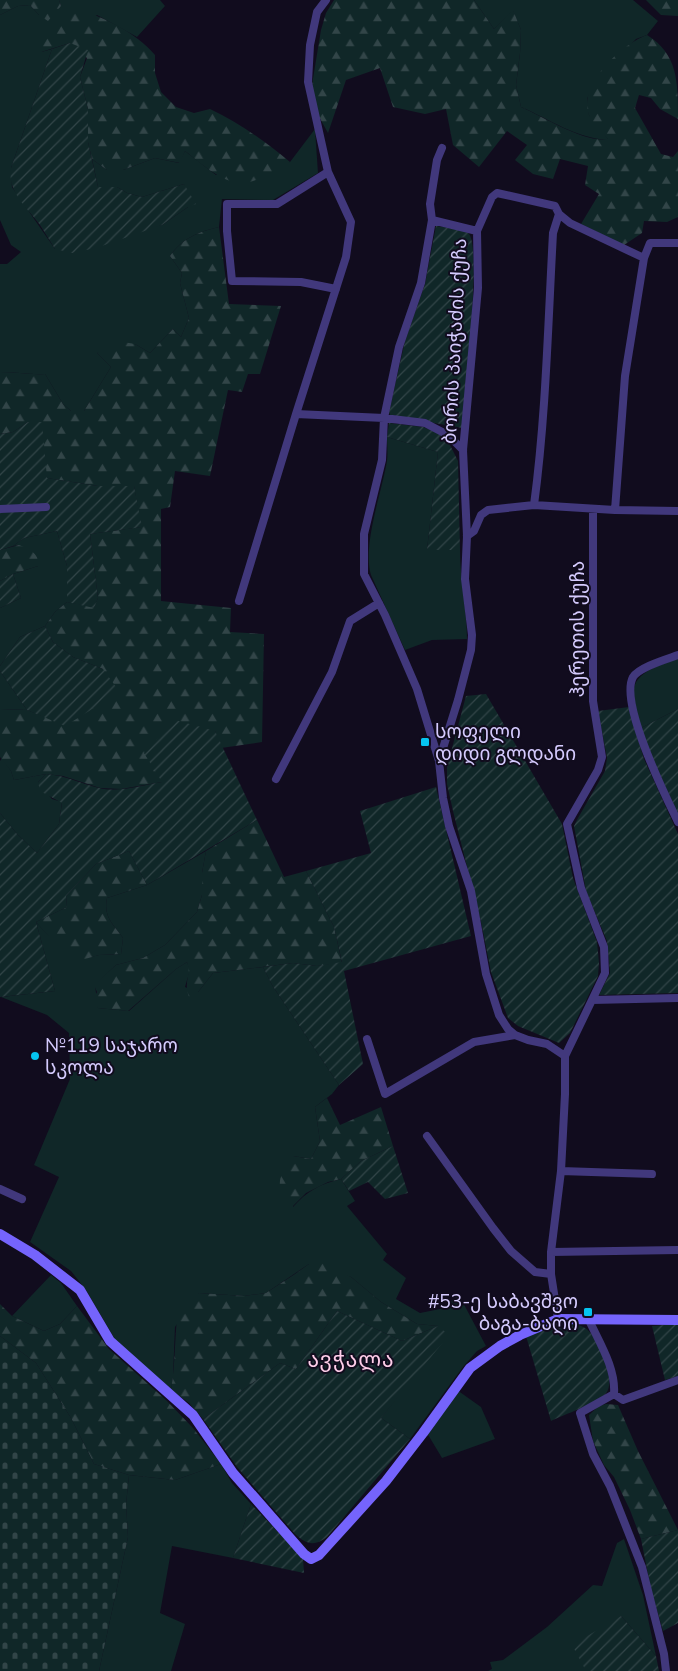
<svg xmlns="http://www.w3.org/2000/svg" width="678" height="1671" font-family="Mulish,'Noto Sans Georgian',sans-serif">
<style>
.grass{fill:#102728}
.forest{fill:url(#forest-firs)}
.cemetery{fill:url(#cemetery-stones)}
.garden{fill:url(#garden-furrows)}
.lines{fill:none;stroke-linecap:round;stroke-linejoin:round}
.street{stroke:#41387c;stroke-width:8}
.secondary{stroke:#7564fc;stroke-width:10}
.poi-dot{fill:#05c4f0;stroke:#110c1e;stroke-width:2}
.labels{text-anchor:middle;stroke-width:4;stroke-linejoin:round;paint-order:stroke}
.street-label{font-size:19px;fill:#d5cbfe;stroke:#110c1e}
.poi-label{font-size:19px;fill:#d5cbfe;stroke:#110c1e;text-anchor:start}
.quarter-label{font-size:21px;letter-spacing:1px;fill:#fecde8;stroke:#110c1e}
</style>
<defs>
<pattern id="forest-firs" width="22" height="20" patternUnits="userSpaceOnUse" patternTransform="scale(1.25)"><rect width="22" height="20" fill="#102728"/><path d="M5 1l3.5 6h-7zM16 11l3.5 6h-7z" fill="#324548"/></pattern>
<pattern id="cemetery-stones" width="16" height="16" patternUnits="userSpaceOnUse" patternTransform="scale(1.25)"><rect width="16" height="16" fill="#102728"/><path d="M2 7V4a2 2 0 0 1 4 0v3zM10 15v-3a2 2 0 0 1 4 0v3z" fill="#324548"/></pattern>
<pattern id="garden-furrows" width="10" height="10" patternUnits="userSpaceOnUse" patternTransform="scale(1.25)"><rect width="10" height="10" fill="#102728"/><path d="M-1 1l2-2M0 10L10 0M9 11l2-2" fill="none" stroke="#324548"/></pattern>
</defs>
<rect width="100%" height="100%" fill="#110c1e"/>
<path class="grass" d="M59 0H160L165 6 137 37 97 15 41 52 52 49 11 168 12 187 55 249 162 225 188 207 184 184 142 197 127 193 117 187H98L92 159 107 170H123L155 158 179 163 185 151 216 175 290 162 315 129 318 173 273 200 222 199 219 227C198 232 183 238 170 256L182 273 180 283 189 318 181 337 173 329 150 353 135 344 97 353 111 367 84 411H71L63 404 45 374C30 375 15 372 0 372V264H7L21 252 11 245 0 220V15L18 6 30 5 39 15 61 6Z
M474 0H633L658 21 647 35 636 39 594 83 587 99 589 115 609 140C577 139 549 119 521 107L516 85 520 53 521 30 513 11 494 29Z
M387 437 438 452 427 550H460C460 580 467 609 467 639L432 640 405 650 371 575C362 546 382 491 387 461 388 453 387 445 387 437Z
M57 531 67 566V602L55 612 45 626 20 637 0 666V608L21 598 13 574 38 566 19 545 13 546 24 538Z
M678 658V709L641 728C639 718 632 697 634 688 638 670 663 665 678 658Z
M0 671 27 710 0 709Z
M2 758 11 771 14 780 46 774 38 782 52 799 62 802 59 824 37 853 17 834 0 813V761Z
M206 851 202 873V895L197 912 165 945 143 958 116 965 95 985 98 1008 129 1011 176 969 187 962 190 970 185 987 198 992 213 973 263 967 272 985 339 1085 332 1094 315 1107 320 1141 311 1159 293 1156V1207C307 1191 320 1184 341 1179L355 1201 347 1206 387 1254 383 1260 406 1278 396 1299 420 1313 440 1309 459 1295 486 1346 477 1351 463 1367 410 1439 381 1418 409 1382 438 1326 417 1324 381 1302 351 1277 309 1264 266 1293 244 1296 199 1293 175 1327 173 1377 171 1390 116 1341 86 1290 71 1271 30 1242 59 1177 34 1165 70 1079 69 1033 47 1015 1 997 55 991 36 922 48 935 78 960 99 955 121 954 123 938C113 924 103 917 107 898L147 885Z
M51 1275 61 1283 77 1306 60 1324 44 1331 12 1316Z
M457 1390 481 1407 495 1439 442 1458 427 1433Z
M221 1464 232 1483 251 1504 233 1558 172 1546 160 1613 185 1624 171 1671H99L128 1537 126 1504 129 1475 175 1480Z
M624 1539 643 1595 656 1656 621 1616 586 1671H488L492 1669 490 1662 503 1660 547 1627 593 1585 602 1586 617 1543Z"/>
<path class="forest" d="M0 0H59L61 6 48 21 39 15 30 5 18 6 0 15Z
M334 0H474L494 29 513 10 521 30 520 53 516 85 521 107C544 117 584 143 608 139 602 132 592 124 589 115 577 85 622 44 647 35 678 54 678 82 678 119L660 109 651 98 639 95 635 108 661 154 673 157 678 151V217L667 222 644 221 642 233 624 245 581 224 599 194 585 185 588 166 560 159 553 179 533 174 515 160 527 145 507 131 479 167 453 145 446 109 425 114 393 107 380 68 346 80 328 133 317 113 312 85 321 30 326 13Z
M646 0H678V16L661 15Z
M79 9C107 19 135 32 155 55V73L161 92 176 107 194 113 210 109C239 123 265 141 290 162 277 169 254 185 239 183 218 180 201 163 185 151L180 163 155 158 123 170H107L92 159 88 142V109L80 77 87 58 70 43 41 52 39 39 67 12Z
M219 227 229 304 281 306 260 374H248L242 392 228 390 210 476 175 471 170 507 161 509V601L231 608 230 632 264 634 262 742 221 748 215 731 162 782 121 789 100 788 63 776 46 774 14 780 11 771 0 757V709L27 710 45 717 103 669 73 657 53 642 45 626 55 612 67 602 94 607 98 598 90 534 141 527 134 486H98L47 478 28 422 13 432 0 434V372C15 372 30 375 45 374L63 404 71 411H84L111 367 97 353 117 341 135 344 150 353 173 329 181 337 189 318 180 283 182 273 170 256C183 238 198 232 219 227Z
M19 545C30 549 40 554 38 566L13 574 0 581V550Z
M257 820 284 877 306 871 334 927 342 963 317 966 293 963 213 973 198 992 189 997C183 980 192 976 187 962L176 969 128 1011 98 1008 93 1000 97 992 94 985 116 965 143 958 165 945 197 912 202 895V873L206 851Z
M129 851 147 885 107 898C103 917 113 924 123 938L121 954 99 955 78 961 68 958 36 922 67 907 66 896 96 864Z
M327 1098 340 1125 381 1107 393 1146 361 1161 341 1179 328 1182 306 1193 292 1207C289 1203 283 1198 281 1194 277 1180 283 1165 293 1156L311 1159 320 1141 315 1107Z
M323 1263 351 1277 381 1302 417 1324 438 1326 402 1341 337 1311 296 1369 280 1363 203 1419 189 1403 171 1390C176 1362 174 1333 179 1305L199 1293 244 1296 266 1293 295 1274 309 1264Z
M0 1304 12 1316 44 1331 60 1324 77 1306 109 1349 166 1400 193 1428 221 1464 175 1480 129 1475 94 1464 71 1418 36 1363 0 1336Z
M606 1404 618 1405 638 1451 678 1530 641 1539 630 1510 614 1477 604 1465 593 1441 589 1415 599 1406Z"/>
<path class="cemetery" d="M0 1336 36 1363 71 1418 94 1464 129 1475 126 1504 128 1537 99 1671H0Z"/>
<path class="garden" d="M70 43 88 50 80 77 88 109V142L98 187H117L127 193 142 197 184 184 196 204 188 207 162 225 96 248 72 253 55 249C50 241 45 233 40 225 27 207 7 192 11 168L52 49Z
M436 226C443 227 464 229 469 234 482 250 464 399 462 428L390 415 389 412 405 341 425 284Z
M28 422H42L47 478 98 486H134L142 527 90 534 98 598 94 608 67 602V566L57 531 24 538 13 546 0 550V434L13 432Z
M389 423 423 427 438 433 449 443 458 461 460 550H427L438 452 387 437Z
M13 574 21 598 0 608V581Z
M45 626 53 642 73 657 103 669 116 687 102 703 65 726 27 710 0 671V666L20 637Z
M486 694 562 824 573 878 597 942 599 963 598 976 570 1033 559 1043 518 1026 508 1018 491 972 481 922 453 811 447 784V767L466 696Z
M629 707 633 723 644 759 678 834V993L599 995 610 973 607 941 586 891 574 826 578 818 605 771 607 758 598 711Z
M678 709V814L642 735 641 728Z
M175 720 215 731 257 820 147 885 129 851 96 864 66 896 67 907 36 922 55 991 0 997V813L17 834 37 853 59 824 62 803 40 791 38 782 46 774C68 776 79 783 99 788 119 793 142 785 162 782L144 753Z
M436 787 471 936 344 971 363 1064 339 1085 272 985 263 967 293 963 317 966 342 962 334 927 306 871 371 853 360 811Z
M393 1146 408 1193 385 1199 368 1182 349 1191 341 1179 361 1161Z
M337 1311 402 1341 438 1326 449 1335 381 1418 410 1439 327 1537C314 1547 306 1544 295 1534L237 1467 203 1419 280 1363 296 1369Z
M552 1323C564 1323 575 1322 585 1328 599 1337 617 1380 606 1393 598 1403 563 1415 551 1421L526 1336Z
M678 1324V1376L665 1380 652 1326Z
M251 1504 303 1558 304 1573 233 1558Z
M678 1530V1623L663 1631 651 1589 641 1539Z
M621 1616 656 1656 659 1671H586L572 1645Z"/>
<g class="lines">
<path class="street" d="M442 148 437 160 430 204 432 220 421 283 399 347 384 418 382 460 364 534V574L385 615 417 689 439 761 443 798 449 826 471 891 486 974 499 1015 508 1029 515 1035 528 1040 547 1044 565 1056
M328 172 277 204H227V231L232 281 301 282 336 289
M432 220 477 231
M644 258 650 243H678
M296 414 384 418 425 423 448 435 463 450
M534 505C546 415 548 324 553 233L559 214
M0 509 46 507
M467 536 474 531 481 515 488 510 534 505 615 510 678 511
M239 601 296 414 346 257 351 222 328 172 308 82 310 45 317 12 326 0
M678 655C667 659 639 667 633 677 619 703 665 795 678 822
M439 761 458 700 471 650 472 635 465 579 467 536 463 450 478 288 477 231 492 197 497 193 555 206 559 214 570 223 644 258 625 376 615 510
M276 779 332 672 350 621 379 603
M592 1000 605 973 604 947 581 888 567 824 598 770 602 757 593 701V509
M367 1039 385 1094 474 1042 515 1035
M427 1136 493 1228 511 1251 535 1272 551 1274
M561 1171 652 1174
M0 1189 22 1199
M551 1252 678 1250
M588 1318C599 1342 616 1368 614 1394
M558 1319 551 1274V1252L561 1171 565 1094V1056L592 1000 678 998
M614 1394 580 1413 593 1454 610 1486 642 1567 664 1654 666 1671
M614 1394 623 1400 678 1380"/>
<path class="secondary" d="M0 1234 35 1255 80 1290 110 1341 193 1415 233 1473 304 1554 311 1559 319 1555 328 1545 386 1481 423 1433 470 1368 500 1346 520 1335 558 1319 678 1320"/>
</g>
<g class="poi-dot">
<rect x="420" y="737" width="10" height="10" rx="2.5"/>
<circle cx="35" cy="1056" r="5"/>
<rect x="583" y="1307" width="10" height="10" rx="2.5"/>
</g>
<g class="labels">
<g class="street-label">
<text transform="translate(454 341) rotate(-87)" y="7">ბორის პაიჭაძის ქუჩა</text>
<text transform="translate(577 629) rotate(-90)" y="7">ჰერეთის ქუჩა</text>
</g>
<g class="poi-label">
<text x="435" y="738">სოფელი<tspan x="435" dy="22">დიდი გლდანი</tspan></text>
<text x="45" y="1052">№119 საჯარო<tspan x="45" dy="22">სკოლა</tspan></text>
<text x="578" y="1308" text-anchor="end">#53-ე საბავშვო<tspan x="578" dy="22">ბაგა-ბაღი</tspan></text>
</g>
<g class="quarter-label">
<text x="351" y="1367">ავჭალა</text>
</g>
</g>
</svg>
